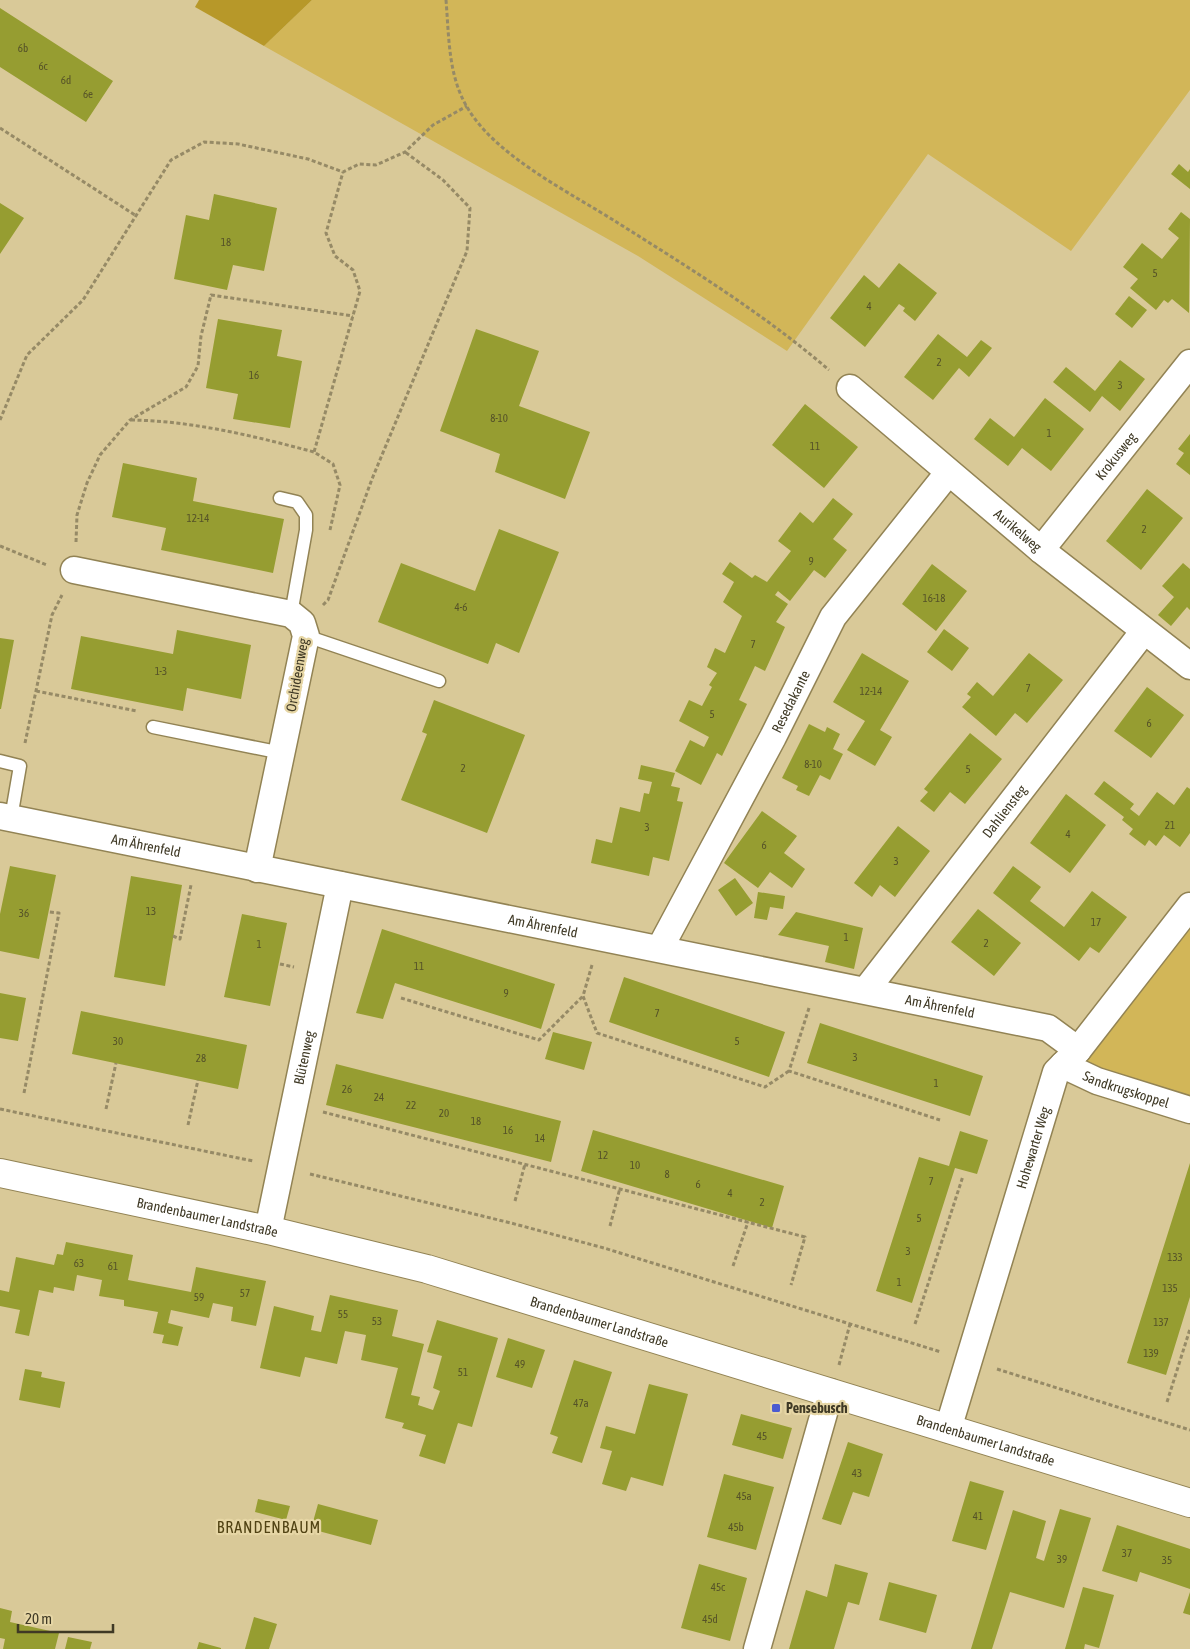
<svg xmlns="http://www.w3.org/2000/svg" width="1190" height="1649" font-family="'Asap Condensed',sans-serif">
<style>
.green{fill:#d2b658}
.forest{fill:#b79829}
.building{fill:#969d31}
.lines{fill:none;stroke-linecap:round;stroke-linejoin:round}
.lane-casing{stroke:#928354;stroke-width:15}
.street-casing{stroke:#928354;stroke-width:29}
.secondary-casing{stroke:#928354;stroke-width:30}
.path{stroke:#968a66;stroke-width:3;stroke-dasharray:4 2.5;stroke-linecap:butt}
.lane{stroke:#fff;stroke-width:12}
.street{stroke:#fff;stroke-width:26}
.secondary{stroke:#fff;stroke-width:28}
.poi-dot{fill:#4b5bd0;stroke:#e6d6a5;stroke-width:2}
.labels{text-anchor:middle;stroke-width:4.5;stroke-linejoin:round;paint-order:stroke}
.number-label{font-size:11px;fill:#555228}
.street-label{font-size:14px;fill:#3f3925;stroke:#e6d6a5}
.poi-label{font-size:14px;font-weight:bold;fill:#3f3925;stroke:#e6d6a5;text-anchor:start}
.quarter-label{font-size:16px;letter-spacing:1px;fill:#514314;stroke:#e6d6a5}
</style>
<rect width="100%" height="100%" fill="#d9c998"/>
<path class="green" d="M312 0H1190V90L1071 251 928 154 787 351 638 256 264 46Z
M1190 928V1100L1085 1064Z"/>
<path class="forest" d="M199 0H312L264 46 195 7Z"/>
<path class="building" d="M0 8 113 81 86 122 0 67Z
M1179 164 1188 172 1190 169V189L1171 174Z
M214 194 277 208 264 271 233 265 227 290 174 279 186 215 209 220Z
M0 203 24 218 0 254Z
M1181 212 1190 219 1189 313 1172 299 1168 303 1164 300 1156 310 1130 288 1138 279 1123 267 1142 243 1162 259 1179 238 1168 229Z
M899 263 937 293 915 321 903 311 905 308 899 304 865 347 830 318 864 275 879 288Z
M1129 296 1147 310 1132 328 1115 314Z
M218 319 282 330 277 356 302 361 290 428 233 419 238 394 206 388Z
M476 329 539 351 519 406 590 432 565 499 495 472 500 454 440 431Z
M938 334 967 357 981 340 992 348 969 377 959 368 933 400 904 377Z
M1120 360 1145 379 1120 411 1102 396 1090 412 1053 382 1066 367 1095 391Z
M1045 398 1084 429 1051 471 1022 448 1008 466 974 439 990 418 1014 437Z
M805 404 858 447 824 488 772 445Z
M1190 434V475L1176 464 1184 453 1178 449Z
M123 463 197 478 193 501 284 519 273 573 161 550 166 528 112 517Z
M1147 489 1183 518 1141 570 1106 541Z
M833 498 853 514 833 539 847 550 825 578 814 570 790 601 778 591 775 595 788 604 776 622 785 627 765 671 755 666 739 700 747 704 722 756 717 753 701 785 675 771 690 740 704 747 709 737 679 721 689 700 702 706 712 687 709 685 717 673 707 667 715 648 725 653 742 616 723 602 734 582 722 574 730 562 752 578 755 575 767 582 791 551 778 541 800 512 813 523Z
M499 529 559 552 519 653 496 643 488 664 378 622 401 563 475 591Z
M1183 563 1190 569V610L1187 607 1171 626 1158 615 1174 597 1162 586Z
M932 564 967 591 936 631 902 604Z
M944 629 969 648 952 671 927 652Z
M177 630 251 645 241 699 187 688 183 711 71 689 81 636 173 654Z
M0 638 14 640 1 709H0Z
M862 653 909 681 880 730 892 737 875 766 847 750 865 721 833 702Z
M1029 653 1063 680 1027 723 1015 713 996 736 962 707 971 697 967 694 977 682 993 696Z
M1147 687 1184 715 1151 758 1114 731Z
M434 700 525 735 487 833 401 800 427 734 422 732Z
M809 724 825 732 827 727 840 734 833 749 843 754 830 780 820 775 809 796 796 790 798 786 782 778Z
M970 733 1002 759 965 804 950 792 934 812 920 801 928 792 924 789Z
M641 765 675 773 671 786 680 788 677 801 683 802 669 861 653 857 649 876 591 863 596 839 612 843 620 807 640 812 644 793 649 794 652 782 638 779Z
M1104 781 1134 804 1130 809 1139 816 1157 792 1174 805 1187 787 1190 789V833L1180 847 1164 835 1156 846 1149 840 1145 846 1129 834 1133 829 1122 820 1124 817 1094 794Z
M1066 794 1106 825 1070 873 1030 843Z
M762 811 797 836 784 853 805 869 792 888 770 872 758 888 724 863Z
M898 826 930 851 895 897 880 885 872 897 854 883Z
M10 866 56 875 39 959 0 951V914Z
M1013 866 1041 887 1030 901 1064 927 1092 891 1127 917 1099 953 1090 947 1079 961 993 893Z
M131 876 182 885 165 986 114 977Z
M735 878 753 903 736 916 718 890Z
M758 892 785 896 783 909 770 907 767 920 754 918Z
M978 909 1021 943 994 976 951 942Z
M796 912 863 928 854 969 825 962 829 946 778 935Z
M242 914 287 923 270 1006 224 997Z
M382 929 555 984 541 1029 395 983 383 1019 356 1013Z
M624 977 785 1032 769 1077 609 1022Z
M0 993 26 998 18 1041 0 1038Z
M81 1011 247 1045 238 1089 72 1054Z
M820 1023 983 1076 970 1116 807 1063Z
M553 1032 592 1042 584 1070 545 1059Z
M336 1064 561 1121 551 1162 326 1105Z
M593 1130 784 1186 772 1228 581 1171Z
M960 1131 988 1140 977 1174 955 1168 912 1303 876 1291 919 1157 949 1166Z
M1190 1163V1297L1166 1375 1127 1363Z
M66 1242 133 1255 128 1280 191 1292 196 1267 266 1281 256 1326 231 1321 233 1307 213 1303 209 1318 171 1310 168 1323 183 1327 178 1346 162 1343 164 1335 153 1333 158 1312 124 1306V1300L99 1296 102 1280 77 1275 74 1291 54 1287 53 1293 39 1290 29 1336 15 1333 20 1310 0 1306V1290L9 1292 16 1257 54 1265 57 1254 63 1255Z
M330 1295 398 1310 392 1336 424 1344 411 1395 420 1397 418 1405 433 1410 440 1391 433 1388 442 1356 427 1352 437 1320 498 1338 472 1427 458 1423 445 1464 419 1456 426 1435 402 1428 404 1423 385 1418 398 1368 361 1360 366 1335 345 1331 337 1364 305 1357 300 1377 260 1368 274 1306 314 1316 311 1330 321 1332Z
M508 1338 545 1350 532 1388 496 1377Z
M574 1360 612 1372 582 1463 552 1453 558 1437 550 1434Z
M25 1369 42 1372 41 1377 65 1382 60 1408 19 1400Z
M649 1384 688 1394 663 1486 631 1477 626 1491 602 1484 612 1451 600 1448 606 1426 635 1434Z
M741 1414 792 1428 783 1459 732 1445Z
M848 1442 883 1454 869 1497 853 1492 841 1525 822 1519Z
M724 1474 774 1487 756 1550 707 1537Z
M970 1481 1004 1491 986 1550 952 1541Z
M258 1499 290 1506 286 1520 255 1512Z
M318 1504 378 1520 371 1545 311 1529Z
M1060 1509 1091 1518 1064 1608 1010 1592 992 1649H971L1013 1510 1046 1521 1036 1558 1044 1561Z
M1117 1525 1190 1549V1589L1140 1572 1137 1582 1102 1571Z
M699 1564 747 1578 730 1641 681 1628Z
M835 1564 868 1573 859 1605 848 1602 834 1649H789L806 1590 827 1597Z
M889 1582 937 1595 926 1633 879 1620Z
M1083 1587 1114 1595 1099 1648 1085 1644 1084 1649H1065Z
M1190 1592V1615L1183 1613Z
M0 1608 12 1611 10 1622 59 1633 55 1649H3L5 1639 0 1638Z
M254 1617 277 1624 269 1649H245Z
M68 1637 92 1642 90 1649H65Z
M199 1642 221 1648V1649H197Z"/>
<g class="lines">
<g class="lane-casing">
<path id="lane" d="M280 498 297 502 306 515V530L291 614
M306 636 439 681
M153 727 282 753
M0 761 20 766 11 818"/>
</g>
<g class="street-casing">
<g id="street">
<path id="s1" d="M850 388 1041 550 1190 666"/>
<path id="s2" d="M1041 550 1190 363"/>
<path d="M74 570 291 614 302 623 306 636 257 869"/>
<path id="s3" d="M0 816 1048 1028 1078 1050"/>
<path id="s4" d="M660 948 773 737 833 617 948 473"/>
<path id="s5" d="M866 990 1144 631"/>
<path id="s6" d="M1063 1065 1097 1081 1190 1110"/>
<path id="s7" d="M268 1230 340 885"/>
<path id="s8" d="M948 1429 1056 1072 1078 1050 1190 906"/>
<path d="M757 1649 830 1392"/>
</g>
</g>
<g class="secondary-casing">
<g id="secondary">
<path id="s9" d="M0 1173 268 1230 427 1269 1190 1503"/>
</g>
</g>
<path class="path" d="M446 0C449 36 448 75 467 107 495 156 571 193 618 223 691 269 764 314 829 370
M0 128 135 215
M0 420 27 355 83 300 171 160 204 142 238 144 308 159 343 172 359 164 376 165 405 152 433 125 467 106
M131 420C193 421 254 436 314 452
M330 530 340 485 333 464 314 452 360 291 353 270 335 256 326 233 343 172
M76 542 77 515 87 483 100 455 130 420 186 387 198 366 201 336 211 295 353 316
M0 546 47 565
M323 605 328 600 372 479 467 251 470 208 443 180 405 152
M36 691 137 711
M25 743 52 615 62 595
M173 936 180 939 191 885
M280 964 294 967
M592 965 583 996 597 1033 765 1087 789 1071
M401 998 539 1040 583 996
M809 1008 789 1071 940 1120
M24 1093 59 913 49 912
M0 1109 253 1161
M106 1109 116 1063
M323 1112 805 1237 791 1285
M188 1125 198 1080
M310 1174 511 1223 604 1248 941 1352
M515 1201 525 1164
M610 1226 620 1188
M733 1266 748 1222
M915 1324 963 1176
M839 1365 850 1324
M997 1369 1190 1430
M1167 1402 1190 1329"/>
<use href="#lane" class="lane"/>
<use href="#street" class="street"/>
<use href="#secondary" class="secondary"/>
</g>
<rect class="poi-dot" x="771" y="1403" width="10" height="10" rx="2.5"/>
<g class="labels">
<g class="number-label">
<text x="23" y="52">6b</text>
<text x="43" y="70">6c</text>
<text x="66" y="84">6d</text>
<text x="88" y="98">6e</text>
<text x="226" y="246">18</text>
<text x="1155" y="277">5</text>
<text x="869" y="310">4</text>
<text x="939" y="366">2</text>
<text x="254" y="379">16</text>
<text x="1120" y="389">3</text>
<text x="499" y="422">8-10</text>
<text x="1049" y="437">1</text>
<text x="815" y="450">11</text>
<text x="198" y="522">12-14</text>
<text x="1144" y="533">2</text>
<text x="811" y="565">9</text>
<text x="934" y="602">16-18</text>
<text x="461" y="611">4-6</text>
<text x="753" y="648">7</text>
<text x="161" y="675">1-3</text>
<text x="1028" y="692">7</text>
<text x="871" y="695">12-14</text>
<text x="712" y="718">5</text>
<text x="1149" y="727">6</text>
<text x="813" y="768">8-10</text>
<text x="463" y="772">2</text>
<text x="968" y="773">5</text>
<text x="1170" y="829">21</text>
<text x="647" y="831">3</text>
<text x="1068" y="838">4</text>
<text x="764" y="849">6</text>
<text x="896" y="865">3</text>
<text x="151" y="915">13</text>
<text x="24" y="917">36</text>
<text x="1096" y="926">17</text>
<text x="846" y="941">1</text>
<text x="986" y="947">2</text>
<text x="259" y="948">1</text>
<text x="419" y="970">11</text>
<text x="506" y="997">9</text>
<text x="657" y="1017">7</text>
<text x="118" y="1045">30</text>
<text x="737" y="1045">5</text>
<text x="855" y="1061">3</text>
<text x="201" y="1062">28</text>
<text x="936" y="1087">1</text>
<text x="347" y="1093">26</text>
<text x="379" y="1101">24</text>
<text x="411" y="1109">22</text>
<text x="444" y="1117">20</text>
<text x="476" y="1125">18</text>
<text x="508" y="1134">16</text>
<text x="540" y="1142">14</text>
<text x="603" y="1159">12</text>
<text x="635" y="1169">10</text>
<text x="667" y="1178">8</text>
<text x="931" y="1185">7</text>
<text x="698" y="1188">6</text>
<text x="730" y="1197">4</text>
<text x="762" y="1206">2</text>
<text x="919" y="1222">5</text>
<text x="908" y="1255">3</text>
<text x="1175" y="1261">133</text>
<text x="79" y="1267">63</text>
<text x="113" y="1270">61</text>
<text x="899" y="1286">1</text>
<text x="1170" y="1292">135</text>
<text x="245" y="1297">57</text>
<text x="199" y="1301">59</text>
<text x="343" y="1318">55</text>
<text x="377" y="1325">53</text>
<text x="1161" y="1326">137</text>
<text x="1151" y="1357">139</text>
<text x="520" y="1368">49</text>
<text x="463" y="1376">51</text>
<text x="581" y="1407">47a</text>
<text x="762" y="1440">45</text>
<text x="857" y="1477">43</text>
<text x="744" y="1500">45a</text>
<text x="978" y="1520">41</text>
<text x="736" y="1531">45b</text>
<text x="1127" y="1557">37</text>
<text x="1062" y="1563">39</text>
<text x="1167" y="1564">35</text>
<text x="718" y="1591">45c</text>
<text x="710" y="1623">45d</text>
</g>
<g class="street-label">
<text dy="5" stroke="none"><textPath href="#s2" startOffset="120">Krokusweg</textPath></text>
<text dy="5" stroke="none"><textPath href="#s1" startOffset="220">Aurikelweg</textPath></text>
<text transform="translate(297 675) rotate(-80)" y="5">Orchideenweg</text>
<text dy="5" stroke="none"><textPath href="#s4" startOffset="279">Resedakante</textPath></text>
<text dy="5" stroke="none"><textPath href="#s5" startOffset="226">Dahliensteg</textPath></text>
<text dy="5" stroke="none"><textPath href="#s3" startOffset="149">Am Ährenfeld</textPath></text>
<text dy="5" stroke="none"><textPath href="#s3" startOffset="554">Am Ährenfeld</textPath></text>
<text dy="5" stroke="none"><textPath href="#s3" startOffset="959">Am Ährenfeld</textPath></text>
<text dy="5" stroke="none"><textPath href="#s7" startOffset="176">Blütenweg</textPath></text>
<text dy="5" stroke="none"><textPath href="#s6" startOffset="68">Sandkrugskoppel</textPath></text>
<text dy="5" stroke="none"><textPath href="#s8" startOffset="294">Hohewarter Weg</textPath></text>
<text dy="5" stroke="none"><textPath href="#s9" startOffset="212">Brandenbaumer Landstraße</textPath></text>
<text dy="5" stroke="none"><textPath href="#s9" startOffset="618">Brandenbaumer Landstraße</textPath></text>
<text dy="5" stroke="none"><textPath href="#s9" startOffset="1022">Brandenbaumer Landstraße</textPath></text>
</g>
<g class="poi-label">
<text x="786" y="1413">Pensebusch</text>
</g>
<g class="quarter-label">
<text x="269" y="1533">BRANDENBAUM</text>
</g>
</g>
<path d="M18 1624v8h95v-8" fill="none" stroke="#3f3925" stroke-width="2.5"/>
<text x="25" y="1624" font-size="15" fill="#3f3925" stroke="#e6d6a5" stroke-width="4" paint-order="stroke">20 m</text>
</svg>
